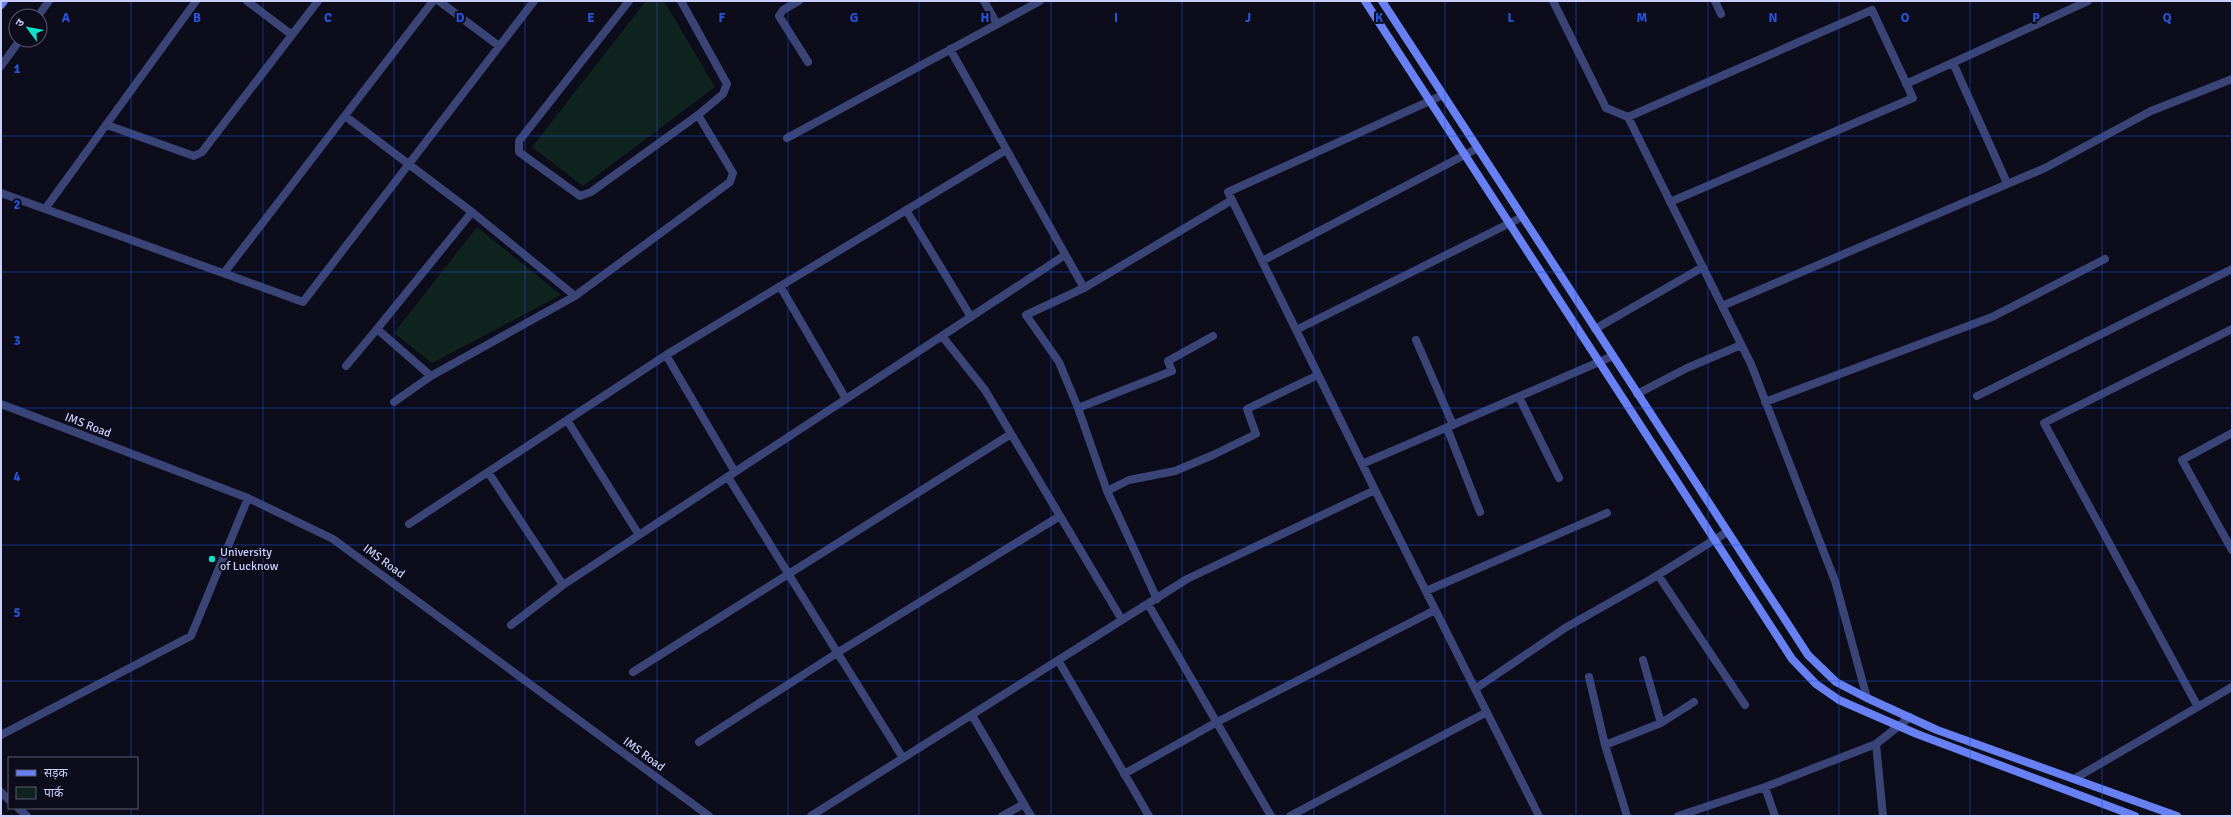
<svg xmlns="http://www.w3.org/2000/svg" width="2233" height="817" font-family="Signika,'Noto Sans Devanagari',sans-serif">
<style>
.green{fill:#10241f}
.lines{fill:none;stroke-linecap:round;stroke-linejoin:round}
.lane{stroke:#3a4476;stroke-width:8}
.street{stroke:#3a4476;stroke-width:8}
.secondary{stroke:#6781f4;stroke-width:8}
.grid{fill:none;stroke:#2654da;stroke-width:1;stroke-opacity:0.55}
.poi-dot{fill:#11e0ca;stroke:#0c0c1a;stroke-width:1.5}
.labels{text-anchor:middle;stroke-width:4;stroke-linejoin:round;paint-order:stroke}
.street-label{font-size:12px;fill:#c9cefb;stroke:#0c0c1a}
.poi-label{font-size:12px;fill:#c9cefb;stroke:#0c0c1a;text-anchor:start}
.grid-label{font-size:13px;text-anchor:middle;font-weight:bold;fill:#2654da;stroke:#0c0c1a;stroke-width:4;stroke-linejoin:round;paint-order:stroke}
</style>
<rect width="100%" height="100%" fill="#0c0c1a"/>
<path class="green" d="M646 1H664L715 87 583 186 532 147Z
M477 227 561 295 432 363 394 333Z"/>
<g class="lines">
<path class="lane" d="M906 210 971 317
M1722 306 2045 168 2151 111 2232 79
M1977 396 2232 269
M1078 408 1172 371 1168 361 1213 336
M1107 491 1129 480 1175 471 1213 455 1256 434 1247 409 1318 375
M1157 599 1107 491 1078 408 1059 362 1026 315 1084 288 1232 200
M1876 744 1883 816"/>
<path class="street" d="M247 1 292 35
M439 1 499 46
M629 1 519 141V152L580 196 591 192 698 115 723 94 727 84 681 1
M799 1 783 10 779 16 808 62
M984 1 997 24
M1553 1 1606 108 1628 117 1751 364 1835 581 1867 698
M1715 1 1721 14
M38 16 49 1
M950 49 1084 288
M1953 63 2007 183
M1 66 20 40
M1906 84 2088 1
M1443 95 1228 192 1375 490 1539 816
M345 116 472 212 575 296
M1628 117 1872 10 1913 98 1670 202
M107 125 194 156 202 152 318 1
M787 138 1040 1
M1 193 303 302 534 1
M45 209 196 1
M1262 261 1478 148
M224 273 433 1
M780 286 846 399
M1595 329 1703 267
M1296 330 1522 217
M942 336 985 390 1122 620
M1416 340 1453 425
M666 355 735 472
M346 366 377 329
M431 376 377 329 472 212
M1637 394 1687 368 1741 345
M1519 397 1559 478
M394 402 431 376 575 296 730 182 733 173 698 115
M1765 402 1992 317 2105 259
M1 404 248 498 333 539 709 816
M567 420 639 535
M1447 428 1480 512
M2232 433 2182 460 2232 550
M1362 464 1613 356
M488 472 563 585
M728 477 903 758
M409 524 666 355 1006 150
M1658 575 1745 705
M1426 591 1607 513
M1148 604 1271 816
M511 625 563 585 1065 255
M1058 660 1149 816
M1643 660 1661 723
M633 672 1011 434
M1589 677 1605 745 1627 816
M1475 689 1565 628 1648 581 1727 532
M2198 707 2044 423 2232 329
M972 715 1031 816
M1 735 191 636 248 498
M699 742 837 653 1060 516
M1605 745 1661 723 1694 702
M1124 774 1217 722 1435 610
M2074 779 2232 687
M1765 787 1775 816
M1 792 9 800
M18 808 27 816
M811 816 1187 579 1375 490
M1002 816 1024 804
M1290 816 1487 712
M1678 816 1765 787 1876 744 1910 717"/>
<path class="secondary" d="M1365 1 1792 659 1816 684 1839 700 1917 734 2135 816
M1382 1 1808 655 1836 682 1867 698 1937 730 2177 816
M1 5 4 1"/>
</g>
<path class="grid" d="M131 1V758M263 1V816M394 1V816M525 1V816M657 1V816M788 1V816M919 1V816M1051 1V816M1182 1V816M1314 1V816M1445 1V816M1576 1V816M1708 1V816M1839 1V816M1970 1V816M2102 1V816M1 136H2232M1 272H2232M1 408H2232M1 545H2232M1 681H2232M131 808V816"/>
<circle class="poi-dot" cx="212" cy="559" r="4"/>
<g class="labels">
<g class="street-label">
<text transform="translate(88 425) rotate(21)" y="4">IMS Road</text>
<text transform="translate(384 561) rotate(36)" y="4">IMS Road</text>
<text transform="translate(644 754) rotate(36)" y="4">IMS Road</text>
</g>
<g class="poi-label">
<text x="220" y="556">University<tspan x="220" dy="14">of Lucknow</tspan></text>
</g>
</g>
<g class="grid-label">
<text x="66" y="22">A</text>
<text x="197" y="22">B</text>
<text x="328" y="22">C</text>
<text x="460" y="22">D</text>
<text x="591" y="22">E</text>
<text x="722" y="22">F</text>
<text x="854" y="22">G</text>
<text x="985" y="22">H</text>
<text x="1116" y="22">I</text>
<text x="1248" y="22">J</text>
<text x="1379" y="22">K</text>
<text x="1511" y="22">L</text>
<text x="1642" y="22">M</text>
<text x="1773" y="22">N</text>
<text x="1905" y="22">O</text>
<text x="2036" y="22">P</text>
<text x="2167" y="22">Q</text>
<text x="17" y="73">1</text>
<text x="17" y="209">2</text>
<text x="17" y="345">3</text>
<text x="17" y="481">4</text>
<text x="17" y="617">5</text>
</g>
<rect width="2233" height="817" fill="none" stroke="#c9cefb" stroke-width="4"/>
<rect x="8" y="757" width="130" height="52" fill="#0c0c1a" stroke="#585a74"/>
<rect x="16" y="770" width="20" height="6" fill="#6781f4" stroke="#585a74"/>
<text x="44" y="777" font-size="12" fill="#c9cefb">सड़क</text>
<rect x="16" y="787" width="20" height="12" fill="#10241f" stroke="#585a74"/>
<text x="44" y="797" font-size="12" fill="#c9cefb">पार्क</text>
<g transform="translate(28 28) rotate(302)"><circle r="19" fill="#0c0c1a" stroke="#585a74"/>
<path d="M0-3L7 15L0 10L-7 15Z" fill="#11e0ca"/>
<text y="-6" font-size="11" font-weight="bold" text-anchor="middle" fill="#c9cefb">उ</text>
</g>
</svg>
